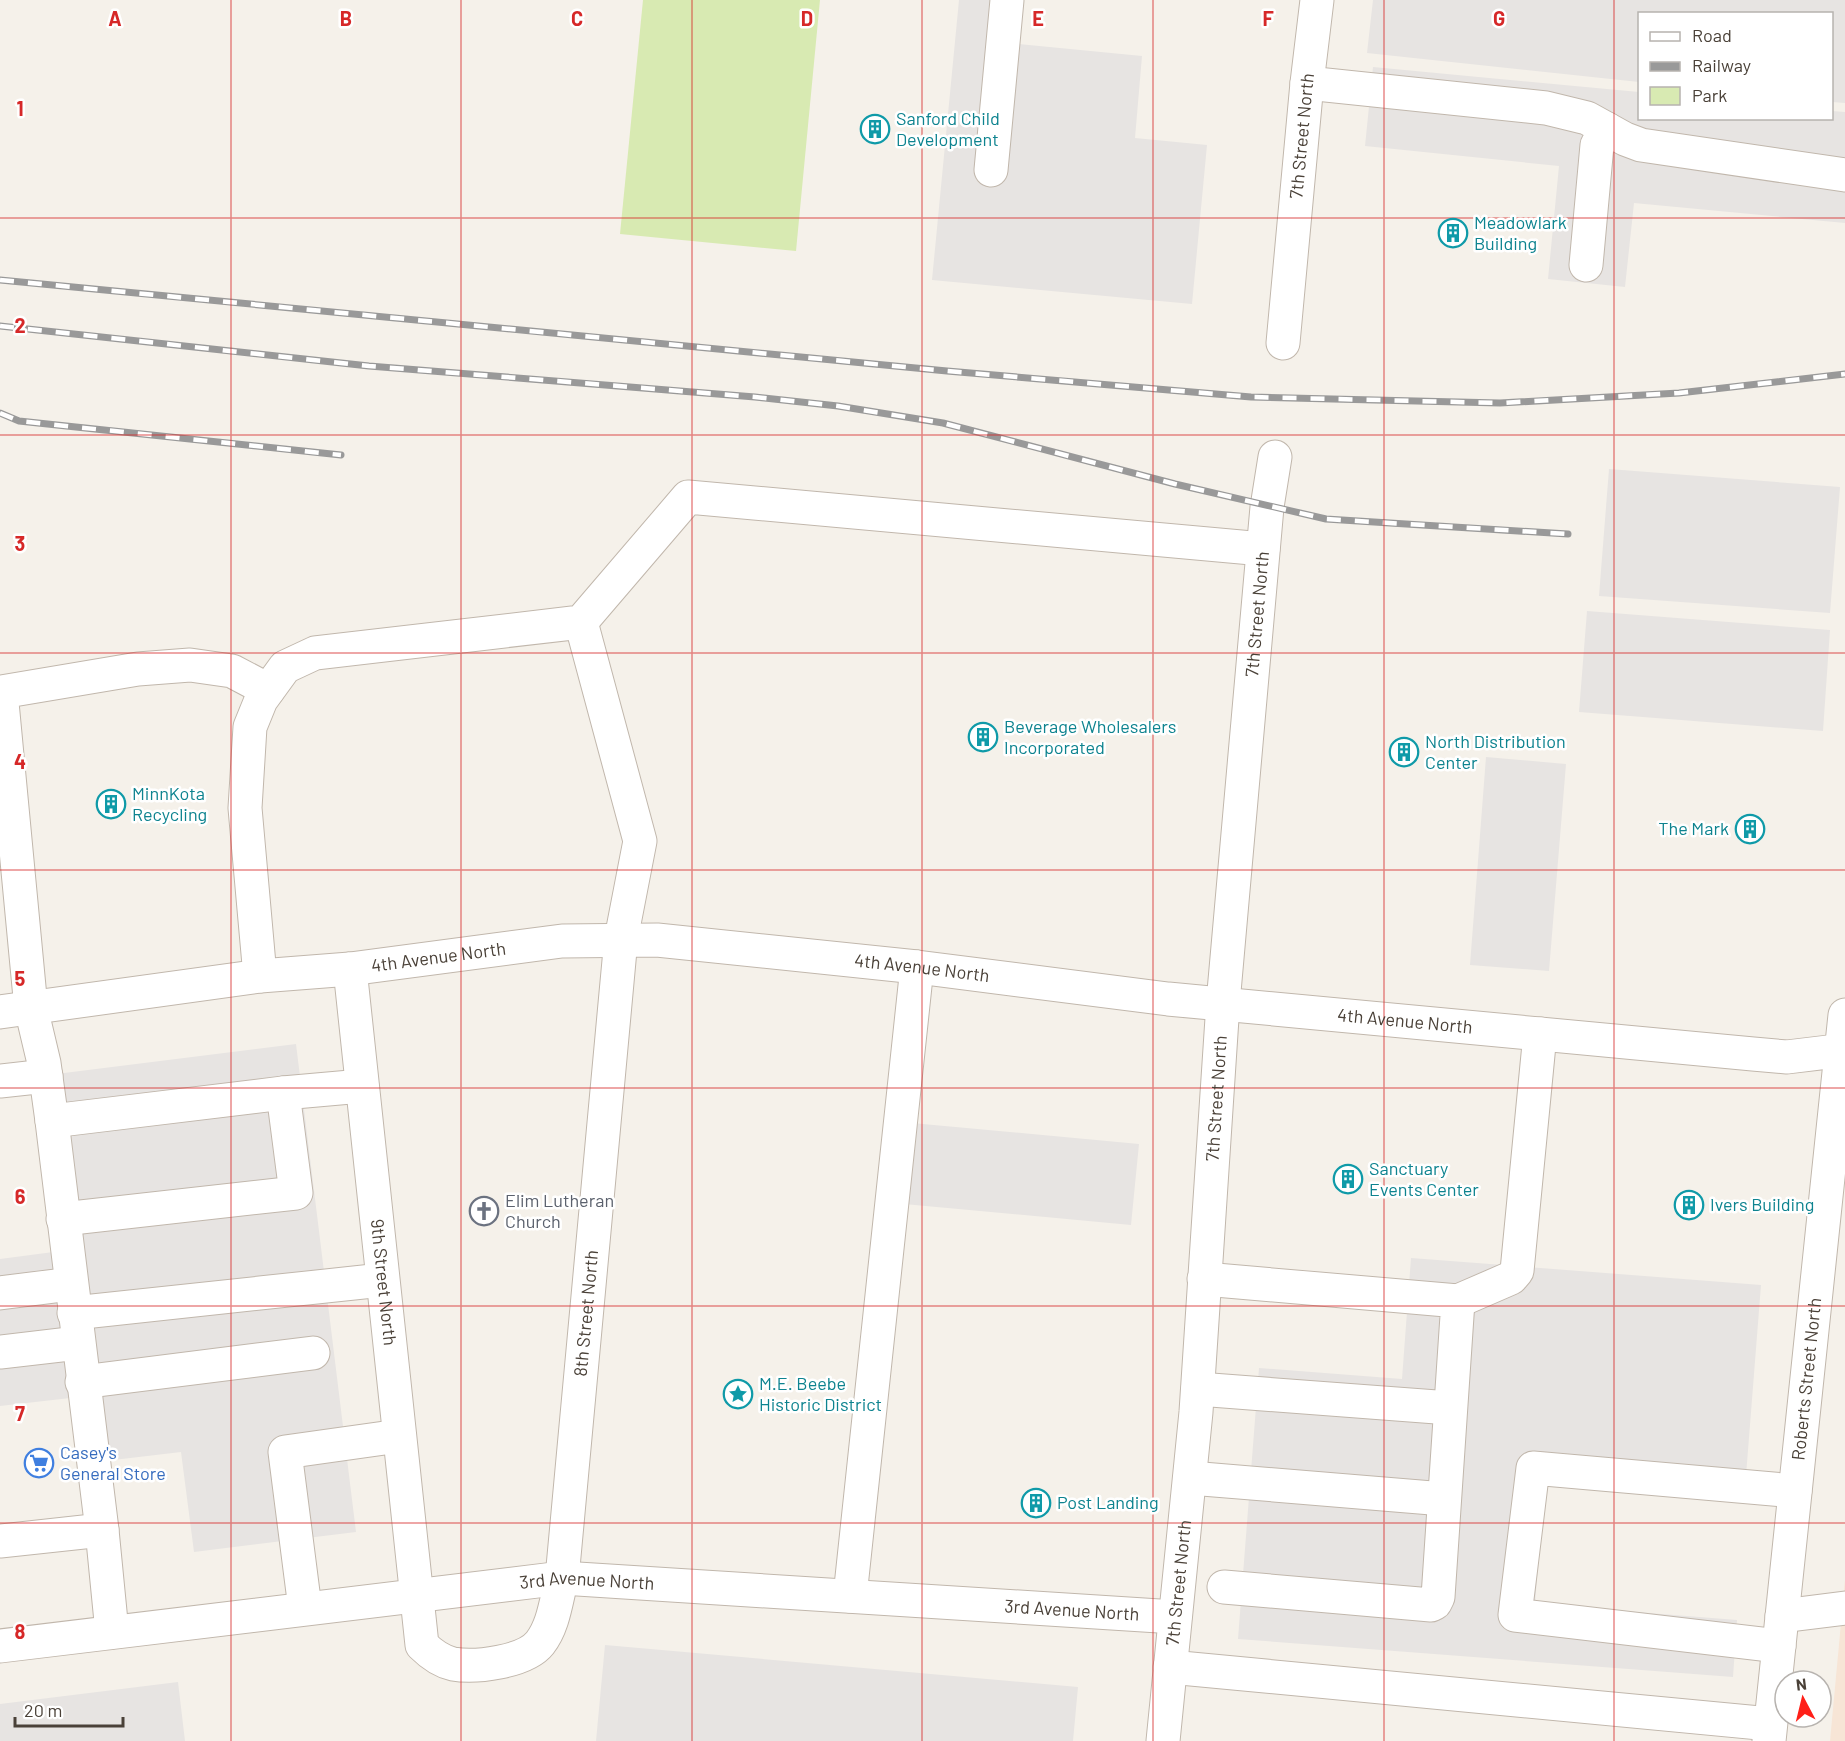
<svg xmlns="http://www.w3.org/2000/svg" width="1845" height="1741" font-family="Barlow,sans-serif">
<style>
.commercial{fill:#f7e5d6}
.green{fill:#d8eab2}
.parking{fill:#e7e4e2}
.lines{fill:none;stroke-linecap:round;stroke-linejoin:round}
.minor-casing{stroke:#c1b7ac;stroke-width:35}
.minor{stroke:#fff;stroke-width:33}
.rail-casing{stroke:#999;stroke-width:7}
.rail{stroke:#fff;stroke-width:4.5;stroke-dasharray:14;stroke-linecap:butt}
.grid{fill:none;stroke:#d62828;stroke-width:1.5;stroke-opacity:0.55}
.labels{text-anchor:middle;stroke-width:5;stroke-linejoin:round;paint-order:stroke}
.culture-label{font-size:18px;fill:#0d838f;stroke:#fff;text-anchor:start}
.street-label{font-size:18px;fill:#4a4138;stroke:#fff}
.worship-label{font-size:18px;fill:#5b616d;stroke:#fff;text-anchor:start}
.shop-label{font-size:18px;fill:#366cbe;stroke:#fff;text-anchor:start}
.grid-label{font-size:20px;text-anchor:middle;font-weight:bold;fill:#d62828;stroke:#fff;stroke-width:5;stroke-linejoin:round;paint-order:stroke}
</style>
<rect width="100%" height="100%" fill="#f5f1ea"/>
<path class="commercial" d="M1845 1580V1741H1830Z"/>
<path class="green" d="M643 0H820L796 251 620 234Z"/>
<path class="parking" d="M959 0H1012L1008 43 1142 56 1135 138 1207 145 1192 304 932 280Z
M1373 0H1845V103L1832 102V14H1640L1639 82 1367 53Z
M1373 67 1639 92 1640 118H1832V111L1845 112V223L1634 203 1625 287 1548 279 1559 166 1365 146Z
M1609 469 1840 487 1830 613 1599 596Z
M1587 611 1830 630 1823 731 1579 712Z
M1486 757 1566 764 1549 971 1470 965Z
M296 1044 356 1532 194 1552 181 1452 88 1463 79 1397 0 1406V1259L61 1251 40 1076Z
M912 1123 1139 1144 1131 1225 904 1204Z
M1411 1258 1761 1285 1744 1501 1544 1486 1535 1604 1737 1620 1733 1677 1238 1639 1259 1368 1402 1379Z
M605 1645 1078 1687 1073 1741H596Z
M178 1682 185 1741H0V1704Z"/>
<g class="lines">
<g class="minor-casing">
<g id="minor">
<path d="M1307 83 1546 108 1587 118 1625 139 1641 145 1845 175"/>
<path d="M991 170 1007 0"/>
<path d="M1586 265 1597 145 1607 129"/>
<path id="s1" d="M1283 343 1307 83 1317 0"/>
<path id="s2" d="M350 969 422 1645C431 1654 440 1661 453 1664 475 1668 525 1662 540 1643 554 1625 556 1600 562 1578L621 939 640 841 581 622"/>
<path d="M260 976 245 808 250 727 261 700 285 667 315 653 581 622 688 497 1263 549"/>
<path id="s3" d="M0 1012 260 976 350 969 562 941 657 940 917 967 1168 999 1753 1054 1787 1057 1845 1050"/>
<path d="M0 1081 46 1076"/>
<path d="M52 1121 283 1093"/>
<path d="M63 1219 296 1193 283 1093 362 1086"/>
<path d="M1204 1279 1458 1301 1438 1597 1435 1603 1431 1605 1224 1587"/>
<path d="M0 1293 71 1284"/>
<path d="M1458 1301 1511 1278 1517 1271 1540 1034"/>
<path d="M74 1313 382 1280"/>
<path d="M0 1352 78 1343"/>
<path d="M82 1382 313 1353"/>
<path d="M1198 1389 1450 1408"/>
<path d="M1190 1478 1444 1499"/>
<path d="M0 1541 102 1530"/>
<path d="M850 1596 917 967"/>
<path d="M305 1608 285 1452 399 1436"/>
<path d="M1782 1616 1845 1608"/>
<path d="M112 1632 102 1530 52 1121 44 1063 31 1008 1 692 138 669 190 665 232 671 268 690"/>
<path id="s4" d="M0 1646 562 1578 1175 1617"/>
<path d="M1779 1646 1515 1615 1533 1468 1795 1491"/>
<path d="M1170 1667 1770 1724"/>
<path id="s5" d="M1163 1741 1196 1412 1223 1003 1267 507 1275 457"/>
<path id="s6" d="M1769 1741 1845 1015"/>
</g>
</g>
<use href="#minor" class="minor"/>
<g class="rail-casing">
<path id="rail" d="M0 280 947 371 1251 397 1500 403 1679 393 1845 374
M0 326 369 366 755 397 838 406 943 423 1175 484 1326 519 1568 534
M0 413 19 421 341 455"/>
</g>
<use href="#rail" class="rail"/>
</g>
<path class="grid" d="M231 0V1741M461 0V1741M692 0V1741M922 0V1741M1153 0V1741M1384 0V1741M1614 0V1741M0 218H1845M0 435H1845M0 653H1845M0 870H1845M0 1088H1845M0 1306H1845M0 1523H1845"/>
<defs>
<g id="building-ring" transform="scale(1.5)"><circle r="9.5" fill="#fff" stroke="#0f9aa8" stroke-width="1.5"/><path d="M-4-6H4V6H1V3H-1V6H-4ZM-2.5-4.3h1.7v1.8h-1.7ZM.8-4.3h1.7v1.8H.8ZM-2.5-1h1.7V.8h-1.7ZM.8-1h1.7V.8H.8Z" fill="#0f9aa8"/></g>
<g id="church-ring" transform="scale(1.5)"><circle r="9.5" fill="#fff" stroke="#6b7280" stroke-width="1.5"/><path d="M-1.2-6h2.4v3.5h3.3v2.4h-3.3V6h-2.4V-.1h-3.3v-2.4h3.3Z" fill="#6b7280"/></g>
<g id="sight-ring" transform="scale(1.5)"><circle r="9.5" fill="#fff" stroke="#0f9aa8" stroke-width="1.5"/><path d="M0-6L1.8-2.2L6-1.7L2.9 1.2L3.7 5.4L0 3.3L-3.7 5.4L-2.9 1.2L-6-1.7L-1.8-2.2Z" fill="#0f9aa8"/></g>
<g id="supermarket-ring" transform="scale(1.5)"><circle r="9.5" fill="#fff" stroke="#3f7fe0" stroke-width="1.5"/><path d="M-6-5.5h2.5l.6 2H6L4.5 2H-2.5L-4.4-4H-6ZM-1.5 3.2a1.3 1.3 0 1 0 .1 0ZM3 3.2a1.3 1.3 0 1 0 .1 0Z" fill="#3f7fe0"/></g>
</defs>
<g fill-rule="evenodd">
<use href="#building-ring" x="875" y="129"/>
<use href="#building-ring" x="1453" y="233"/>
<use href="#building-ring" x="983" y="737"/>
<use href="#building-ring" x="1404" y="752"/>
<use href="#building-ring" x="111" y="804"/>
<use href="#building-ring" x="1750" y="829"/>
<use href="#building-ring" x="1348" y="1179"/>
<use href="#building-ring" x="1689" y="1205"/>
<use href="#church-ring" x="484" y="1211"/>
<use href="#sight-ring" x="738" y="1394"/>
<use href="#supermarket-ring" x="39" y="1463"/>
<use href="#building-ring" x="1036" y="1503"/>
</g>
<g class="labels">
<g class="culture-label">
<text x="896" y="125">Sanford Child<tspan x="896" dy="21">Development</tspan></text>
<text x="1474" y="229">Meadowlark<tspan x="1474" dy="21">Building</tspan></text>
<text x="1004" y="733">Beverage Wholesalers<tspan x="1004" dy="21">Incorporated</tspan></text>
<text x="1425" y="748">North Distribution<tspan x="1425" dy="21">Center</tspan></text>
<text x="132" y="800">MinnKota<tspan x="132" dy="21">Recycling</tspan></text>
<text x="1729" y="835" text-anchor="end">The Mark</text>
<text x="1369" y="1175">Sanctuary<tspan x="1369" dy="21">Events Center</tspan></text>
<text x="1710" y="1211">Ivers Building</text>
<text x="759" y="1390">M.E. Beebe<tspan x="759" dy="21">Historic District</tspan></text>
<text x="1057" y="1509">Post Landing</text>
</g>
<g class="street-label">
<text dy="6" stroke="none"><textPath href="#s1" startOffset="208">7th Street North</textPath></text>
<text dy="6" stroke="none"><textPath href="#s5" startOffset="1131">7th Street North</textPath></text>
<text dy="6" stroke="none"><textPath href="#s3" startOffset="442">4th Avenue North</textPath></text>
<text dy="6" stroke="none"><textPath href="#s3" startOffset="928">4th Avenue North</textPath></text>
<text dy="6" stroke="none"><textPath href="#s3" startOffset="1414">4th Avenue North</textPath></text>
<text dy="6" stroke="none"><textPath href="#s5" startOffset="645">7th Street North</textPath></text>
<text dy="6" stroke="none"><textPath href="#s2" startOffset="315">9th Street North</textPath></text>
<text dy="6" stroke="none"><textPath href="#s2" startOffset="1144">8th Street North</textPath></text>
<text dy="6" stroke="none"><textPath href="#s6" startOffset="364">Roberts Street North</textPath></text>
<text dy="6" stroke="none"><textPath href="#s5" startOffset="159">7th Street North</textPath></text>
<text dy="6" stroke="none"><textPath href="#s4" startOffset="591">3rd Avenue North</textPath></text>
<text dy="6" stroke="none"><textPath href="#s4" startOffset="1077">3rd Avenue North</textPath></text>
</g>
<g class="worship-label">
<text x="505" y="1207">Elim Lutheran<tspan x="505" dy="21">Church</tspan></text>
</g>
<g class="shop-label">
<text x="60" y="1459">Casey's<tspan x="60" dy="21">General Store</tspan></text>
</g>
</g>
<g class="grid-label">
<text x="115" y="26">A</text>
<text x="346" y="26">B</text>
<text x="577" y="26">C</text>
<text x="807" y="26">D</text>
<text x="1038" y="26">E</text>
<text x="1268" y="26">F</text>
<text x="1499" y="26">G</text>
<text x="20" y="116">1</text>
<text x="20" y="333">2</text>
<text x="20" y="551">3</text>
<text x="20" y="769">4</text>
<text x="20" y="986">5</text>
<text x="20" y="1204">6</text>
<text x="20" y="1421">7</text>
<text x="20" y="1639">8</text>
</g>
<rect x="1638" y="12" width="195" height="108" fill="#ffffff" stroke="#b7b3af" stroke-width="1.5"/>
<rect x="1650" y="32" width="30" height="9" fill="#ffffff" stroke="#b7b3af" stroke-width="1.5"/>
<text x="1692" y="42" font-size="18" fill="#4a4138">Road</text>
<rect x="1650" y="62" width="30" height="9" fill="#999999" stroke="#b7b3af" stroke-width="1.5"/>
<text x="1692" y="72" font-size="18" fill="#4a4138">Railway</text>
<rect x="1650" y="87" width="30" height="18" fill="#d8eab2" stroke="#b7b3af" stroke-width="1.5"/>
<text x="1692" y="102" font-size="18" fill="#4a4138">Park</text>
<g transform="translate(1803 1699) rotate(353)"><circle r="28" fill="#ffffff" stroke="#b7b3af" stroke-width="1.5"/>
<path d="M0-4.5L10 22L0 15L-10 22Z" fill="#ff1f18"/>
<text y="-9" font-size="16" font-weight="bold" text-anchor="middle" fill="#4a4138">N</text>
</g>
<path d="M15 1717v9h108v-9" fill="none" stroke="#4a4138" stroke-width="3"/>
<text x="24" y="1717" font-size="18" fill="#4a4138" stroke="#ffffff" stroke-width="4.5" paint-order="stroke">20 m</text>
</svg>
